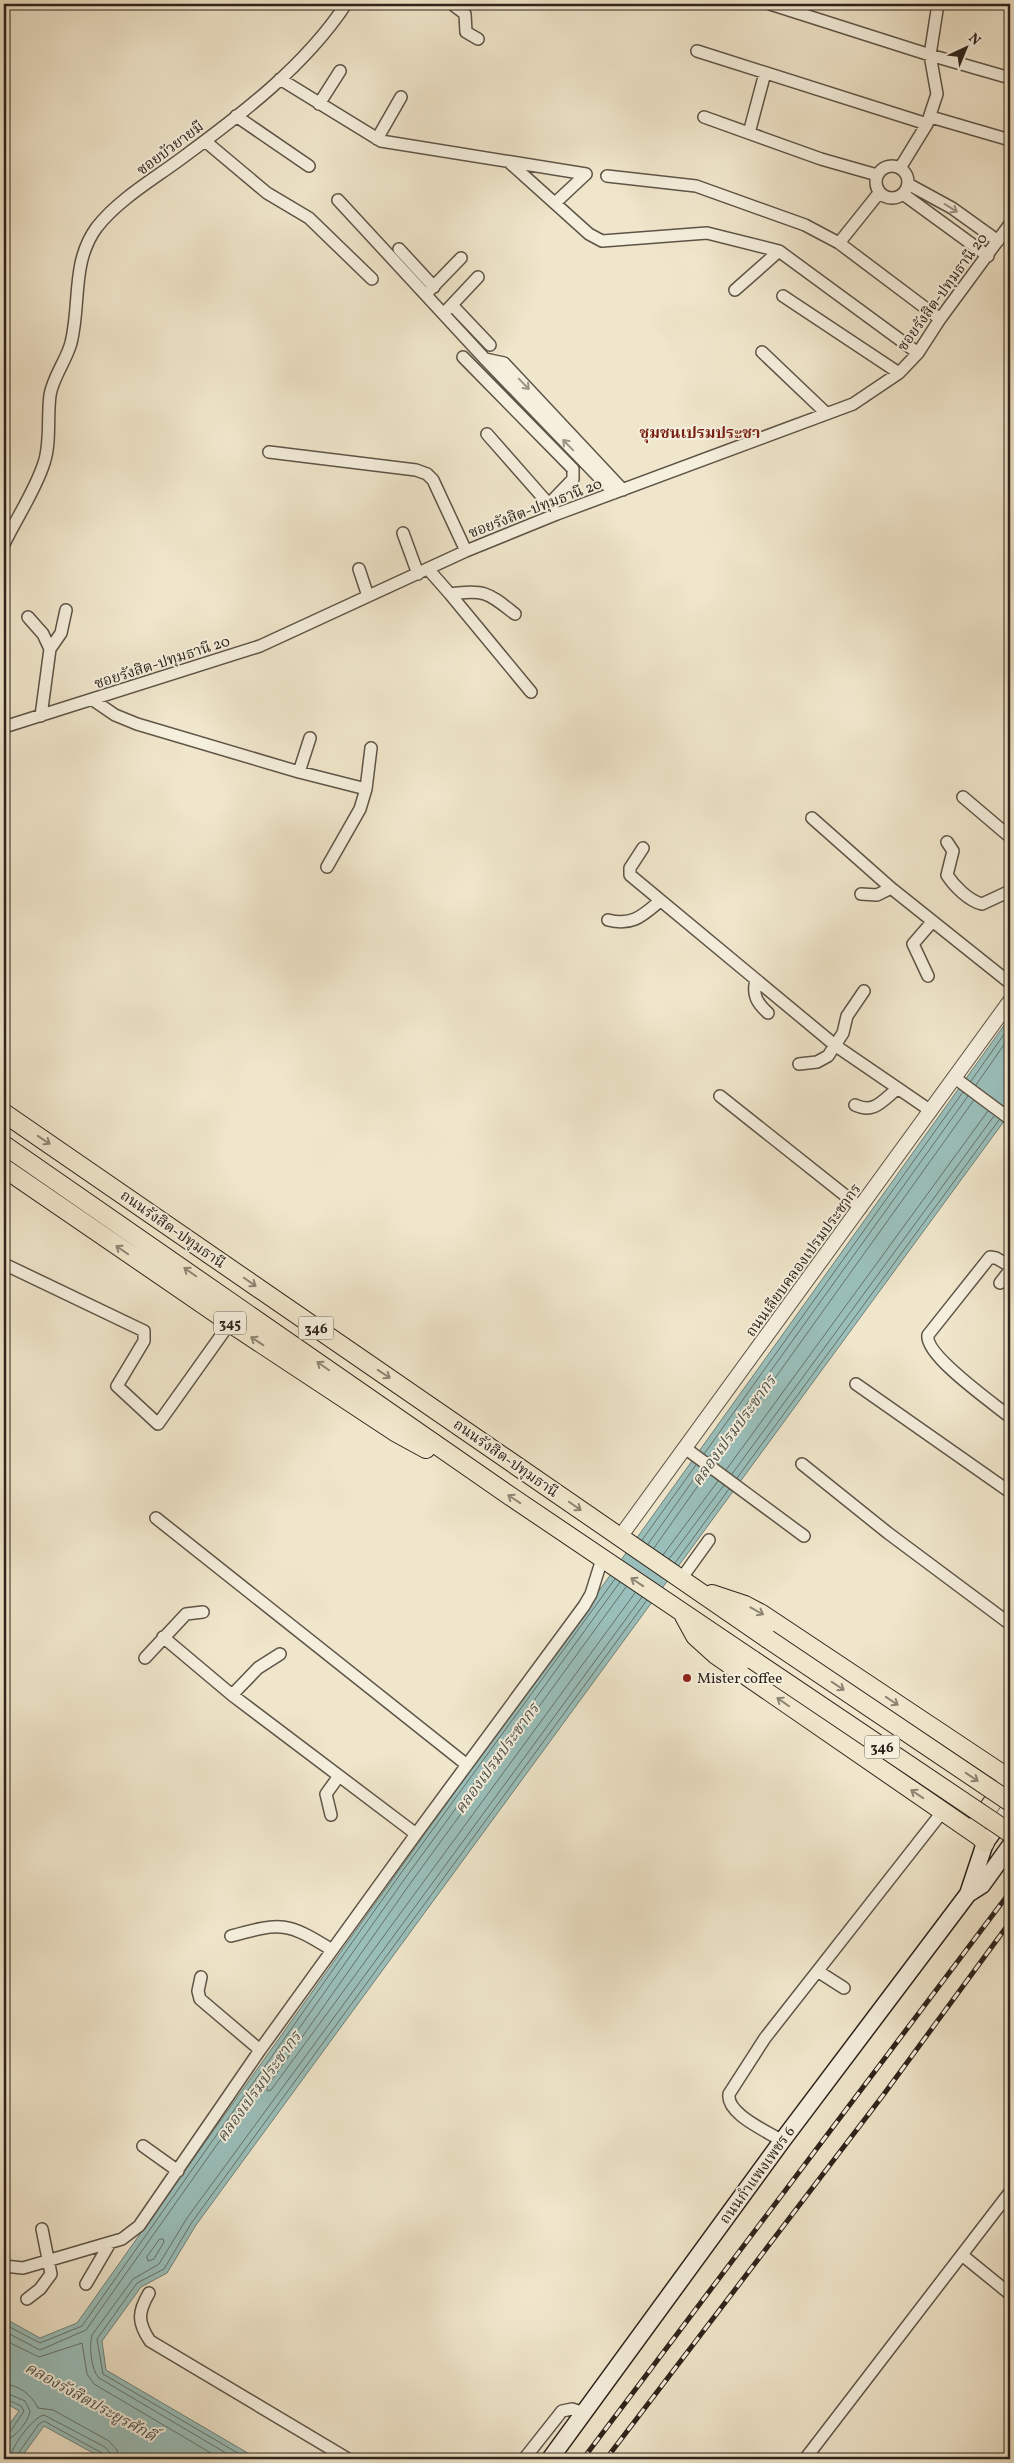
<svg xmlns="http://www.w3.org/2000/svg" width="1014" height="2463" font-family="Vollkorn,'Noto Serif Thai',serif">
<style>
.water{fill:#9abfba;stroke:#6e817a}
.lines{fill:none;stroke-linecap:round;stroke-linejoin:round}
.shore{stroke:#64716a;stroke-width:1}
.minor-casing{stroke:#5e5447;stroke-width:14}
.tertiary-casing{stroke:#5e5447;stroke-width:16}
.secondary-casing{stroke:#2d231b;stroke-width:19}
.primary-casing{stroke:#2d231b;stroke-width:20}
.minor{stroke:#f5efdd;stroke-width:11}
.tertiary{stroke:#f5efdd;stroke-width:14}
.secondary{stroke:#f5efdd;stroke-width:16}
.primary{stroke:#f0e6cb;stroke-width:18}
.rail-casing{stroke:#2d231b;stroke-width:5}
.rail{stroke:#f5efdd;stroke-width:3;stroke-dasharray:9;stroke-linecap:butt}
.primary-bridge-casing{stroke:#2d231b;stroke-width:20;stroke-linecap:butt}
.primary-bridge{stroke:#f0e6cb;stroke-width:18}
.oneway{stroke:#9b9386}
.oneway2{stroke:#8e8473}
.poi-dot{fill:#8f2418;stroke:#f5efdd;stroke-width:2}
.labels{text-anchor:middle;stroke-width:4;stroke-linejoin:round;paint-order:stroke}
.shield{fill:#f5efdd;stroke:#696055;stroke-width:1}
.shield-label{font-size:14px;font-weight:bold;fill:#2d231b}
.street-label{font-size:15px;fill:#2d231b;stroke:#f5efdd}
.poi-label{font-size:15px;fill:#2d231b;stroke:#f5efdd;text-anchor:start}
.neighbourhood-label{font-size:16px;font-weight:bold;fill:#7a1f14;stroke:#f5efdd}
.water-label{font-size:16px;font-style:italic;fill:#4e524b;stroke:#f5efdd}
</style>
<rect width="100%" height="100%" fill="#f0e6cb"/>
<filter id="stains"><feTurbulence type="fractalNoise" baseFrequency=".004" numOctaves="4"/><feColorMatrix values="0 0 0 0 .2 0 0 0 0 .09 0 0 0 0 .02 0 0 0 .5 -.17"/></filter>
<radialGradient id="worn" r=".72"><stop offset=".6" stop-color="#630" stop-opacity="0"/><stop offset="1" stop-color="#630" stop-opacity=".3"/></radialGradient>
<path class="water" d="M1010 1017V1113L196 2225 167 2273 141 2287 102 2341 106 2370 258 2459H104L44 2426 20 2459H4V2432L19 2411 4 2402V2318L40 2338 77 2323C386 1886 699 1452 1010 1017Z"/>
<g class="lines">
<path class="shore" d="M971 1081 1010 1026
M976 1085 1010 1036
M704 1454 963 1092
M709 1457 968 1096
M715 1462 974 1100
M726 1470 988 1111
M732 1474 994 1116
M737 1478 999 1120
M642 1540 696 1465
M648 1544 701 1469
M654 1548 707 1473
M663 1555 718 1481
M669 1559 724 1485
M675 1563 729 1489
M626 1587 412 1881 267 2087V2091L271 2090 635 1593
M160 2239H163L164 2242 154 2259 148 2261 147 2257Z
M4 2324 40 2343 82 2326 401 1873 615 1579
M4 2331 40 2350 86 2330 406 1877 620 1582
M4 2340 39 2357 82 2343 87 2374 94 2384 221 2459
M4 2384C19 2385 32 2395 38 2408L53 2410 109 2441 117 2450 119 2459
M4 2392 25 2401 30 2411C28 2422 15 2439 4 2440
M4 2398 21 2406 24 2411 10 2432 4 2434
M10 2459C10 2448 33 2417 44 2415L105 2447 110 2453 111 2459
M16 2459 17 2455 39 2424 44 2421 102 2453 105 2459
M236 2459 99 2378C91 2370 89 2346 92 2335L133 2279 159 2264 187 2218 642 1597
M248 2459 103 2374 97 2339 137 2283 164 2269 192 2222 647 1600"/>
<g class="minor-casing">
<path id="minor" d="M452 4 465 14 466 32 478 39
M770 4 930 55 1010 78
M697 51 927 124
M280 79 381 141 586 174
M319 104 340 71
M236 116 309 166
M704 117 821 159 877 175
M931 117 1010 140
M749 133 765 73
M377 139 401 97
M205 141 267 193 309 218 372 279
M510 163 589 234 602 241 707 233 779 251 918 353
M876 182a16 16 0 1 1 32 0a16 16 0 1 1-32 0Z
M900 168 927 124 937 94 930 55 938 4
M607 176 696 186 805 225 839 243 940 319
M908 184 952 208 998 241
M903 194 988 256
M338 200 485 359 614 493
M555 203 586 174
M839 243 879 193
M399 249 434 287
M735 290 779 251
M429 291 461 258
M783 296 899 373
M452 305 490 345
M448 309 478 277
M762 352 826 413
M463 357 573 469V479L549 504
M485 359 504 363 623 490
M487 434 553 509
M269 452 416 470 427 474 433 480 466 551
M403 533 418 574
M4 544C17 517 35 491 44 463 51 442 47 418 50 395 53 377 66 361 71 343 81 303 71 262 97 227 119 199 154 179 182 158 242 114 305 66 346 4
M359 569 368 596
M428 569 450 594C485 589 488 593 515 614
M450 594 531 692
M28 617 43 634 50 649 41 716
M50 649 61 633 66 610
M93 700 115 715 137 724 299 772 366 789 371 748
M4 727 260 646 466 551 557 514 853 404 899 373 918 353 940 319 1010 224
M299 772 310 738
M963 797 1010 837
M812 818 891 888 1010 983
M947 842 953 851 947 875C954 886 969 901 982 904L1010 891
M643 848 630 868V875L836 1046 931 1111
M327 867 360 809 366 789
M861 894 877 895 891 888
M608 920C633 926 642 916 660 901
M928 976 913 944 932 922
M756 980C752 995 757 1003 768 1013
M799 1064 817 1062 828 1056 843 1033 847 1016 864 991
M955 1078 1010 1119
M720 1096 861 1208
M855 1105C874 1114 882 1101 897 1089
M4 1264 144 1331V1341L117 1386 158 1424 230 1323
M1010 1266 996 1258 990 1257 928 1335C924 1355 993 1403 1010 1417
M1000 1283 1010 1270
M856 1384 1010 1492
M685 1448 804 1536
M802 1464 888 1533 1010 1624
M156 1518 467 1765
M681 1579 709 1540
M163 1637 232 1695 416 1834
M145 1658 186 1614 203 1612
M232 1695 258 1668 280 1654
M331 1815 326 1794 339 1776
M231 1936C282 1922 287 1922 332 1950
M819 1972 844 1988
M201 1977 198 1991 200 1999 260 2050
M782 2141C767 2131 726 2114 729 2094L765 2038 943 1811
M143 2146 178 2171
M962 2255 1010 2294
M4 2266 23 2268 122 2239 139 2226 260 2050 416 1834 584 1606 591 1594 602 1559
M86 2284 110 2243
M149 2293C138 2312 137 2322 150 2341L348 2459
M27 2299 40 2289 51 2274 42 2229
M524 2459 562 2411 572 2409 584 2413
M805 2459 1010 2192"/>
</g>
<g class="tertiary-casing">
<path id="tertiary" d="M620 1537 1010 1001"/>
</g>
<g class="secondary-casing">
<path id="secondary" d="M968 1894 982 1885 1010 1846
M550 2459 782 2141 968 1894 985 1843 1010 1808"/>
</g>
<g class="primary-casing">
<path id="primary" d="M4 1113 768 1639
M4 1145 510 1496 753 1660
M4 1168 230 1323 395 1432 426 1449
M712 1594 745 1605 762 1614 1010 1779
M684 1616 695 1636 716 1655 980 1837 985 1843
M975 1827 1006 1783"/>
</g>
<use href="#minor" class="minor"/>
<use href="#tertiary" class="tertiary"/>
<use href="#secondary" class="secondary"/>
<use href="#primary" class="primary"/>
<g class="rail-casing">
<path id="rail" d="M583 2459 1010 1892
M606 2459 884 2094 1010 1922"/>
</g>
<use href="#rail" class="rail"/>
<g class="primary-bridge-casing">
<path id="primary-bridge" d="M768 1639 1010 1802
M753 1660 1010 1833"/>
</g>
<use href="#primary-bridge" class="primary-bridge"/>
</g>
<defs><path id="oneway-shaft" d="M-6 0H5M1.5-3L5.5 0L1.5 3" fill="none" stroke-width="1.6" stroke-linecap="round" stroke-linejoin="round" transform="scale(1.25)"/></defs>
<g class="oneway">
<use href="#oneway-shaft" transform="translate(951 208) rotate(32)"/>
<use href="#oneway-shaft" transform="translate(524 384) rotate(46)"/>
<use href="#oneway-shaft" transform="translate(568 445) rotate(-134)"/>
</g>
<g class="oneway2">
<use href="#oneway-shaft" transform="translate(44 1140) rotate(34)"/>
<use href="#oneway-shaft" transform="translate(122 1250) rotate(-145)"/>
<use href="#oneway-shaft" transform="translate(190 1272) rotate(-145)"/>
<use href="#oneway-shaft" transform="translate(250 1282) rotate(35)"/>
<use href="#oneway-shaft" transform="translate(257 1341) rotate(-147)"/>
<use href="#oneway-shaft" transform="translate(323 1366) rotate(-145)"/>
<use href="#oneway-shaft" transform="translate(384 1374) rotate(34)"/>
<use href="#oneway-shaft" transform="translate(514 1499) rotate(-146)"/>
<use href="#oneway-shaft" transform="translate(575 1506) rotate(35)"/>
<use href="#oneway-shaft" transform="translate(637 1582) rotate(-146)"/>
<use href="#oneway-shaft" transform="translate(757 1611) rotate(29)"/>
<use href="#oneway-shaft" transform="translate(838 1686) rotate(34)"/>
<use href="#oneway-shaft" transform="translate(892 1701) rotate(34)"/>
<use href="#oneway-shaft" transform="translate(783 1702) rotate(-145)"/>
<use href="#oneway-shaft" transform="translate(972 1777) rotate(34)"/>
<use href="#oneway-shaft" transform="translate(917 1794) rotate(-146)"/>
</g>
<circle class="poi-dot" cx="687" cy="1678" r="5"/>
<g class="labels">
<g class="shield">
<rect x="214" y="1311.5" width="32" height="23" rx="4"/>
<rect x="298.5" y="1316.5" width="35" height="23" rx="4"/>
<rect x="864.5" y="1735.5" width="35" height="23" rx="4"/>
</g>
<g class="shield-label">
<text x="230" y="1328">345</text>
<text x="316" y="1333">346</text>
<text x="882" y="1752">346</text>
</g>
<g class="street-label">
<text transform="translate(170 148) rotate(-37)" y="5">ซอยบัวยายมี</text>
<text transform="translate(942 292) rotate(-54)" y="5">ซอยรังสิต-ปทุมธานี 20</text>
<text transform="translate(535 508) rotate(-21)" y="5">ซอยรังสิต-ปทุมธานี 20</text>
<text transform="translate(162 662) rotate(-18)" y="5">ซอยรังสิต-ปทุมธานี 20</text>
<text transform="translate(173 1229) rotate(35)" y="5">ถนนรังสิต-ปทุมธานี</text>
<text transform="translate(803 1260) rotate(-54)" y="5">ถนนเลียบคลองเปรมประชากร</text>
<text transform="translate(506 1458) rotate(35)" y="5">ถนนรังสิต-ปทุมธานี</text>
<text transform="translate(757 2175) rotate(-54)" y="5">ถนนกำแพงเพชร 6</text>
</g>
<g class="poi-label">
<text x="697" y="1683">Mister coffee</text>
</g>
<g class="neighbourhood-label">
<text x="700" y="438">ชุมชนเปรมประชา</text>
</g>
<g class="water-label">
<text transform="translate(733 1430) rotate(-54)" y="6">คลองเปรมประชากร</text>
<text transform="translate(496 1758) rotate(-54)" y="6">คลองเปรมประชากร</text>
<text transform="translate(258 2086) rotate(-54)" y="6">คลองเปรมประชากร</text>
<text transform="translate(91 2401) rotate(29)" y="6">คลองรังสิตประยูรศักดิ์</text>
</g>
</g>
<rect width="1014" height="2463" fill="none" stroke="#f0e6cb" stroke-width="20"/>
<rect x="5" y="5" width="1004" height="2453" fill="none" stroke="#2d231b" stroke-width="2.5"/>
<rect x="10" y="10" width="994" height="2443" fill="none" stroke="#2d231b"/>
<g transform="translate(966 48) rotate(44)" stroke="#f5efdd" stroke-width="4" paint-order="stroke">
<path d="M0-4L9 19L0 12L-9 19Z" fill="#2d231b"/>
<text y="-8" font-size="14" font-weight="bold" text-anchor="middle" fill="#2d231b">N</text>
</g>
<rect width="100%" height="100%" filter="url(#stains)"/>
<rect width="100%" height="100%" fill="url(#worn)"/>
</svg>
